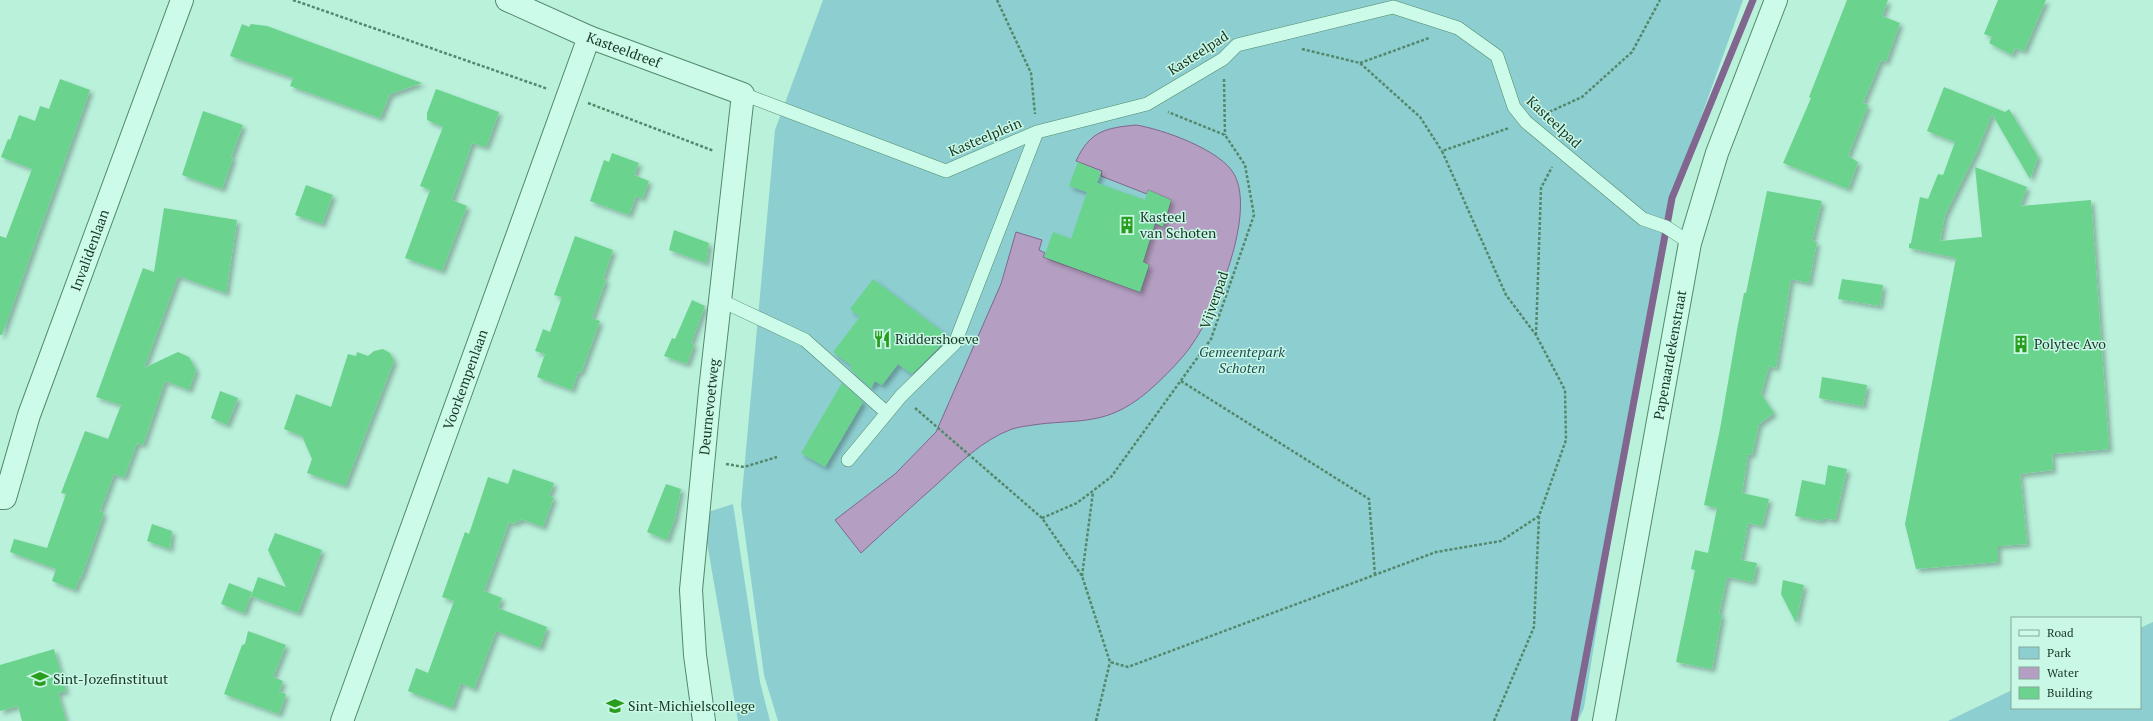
<svg xmlns="http://www.w3.org/2000/svg" width="2153" height="721" font-family="'PT Serif',serif">
<style>
.green{fill:#8dced0}
.water{fill:#b49ec1;stroke:#81668f}
.lines{fill:none;stroke-linecap:round;stroke-linejoin:round}
.stream{stroke:#81668f;stroke-width:7}
.building{fill:#6bd38d;filter:url(#shadow)}
.service-casing{stroke:#53896a;stroke-width:14}
.minor-casing{stroke:#53896a;stroke-width:24}
.path{stroke:#53896a;stroke-width:2.5;stroke-dasharray:3 2;stroke-linecap:butt}
.service{stroke:#ccfce9;stroke-width:13}
.minor{stroke:#ccfce9;stroke-width:22}
.labels{text-anchor:middle;stroke-width:3;stroke-linejoin:round;paint-order:stroke}
.street-label{font-size:14px;fill:#193625;stroke:#c9f8e6}
.poi-label{font-size:14px;fill:#193625;stroke:#c9f8e6;text-anchor:start}
.park-label{font-size:14px;font-style:italic;fill:#1e4c54;stroke:#c9f8e6}
</style>
<defs>
<filter id="shadow"><feDropShadow dx="3.5" dy="3.5" stdDeviation="2" flood-color="#0004"/></filter>
</defs>
<rect width="100%" height="100%" fill="#b9f1db"/>
<path class="green" d="M823 0H1743L1672 198 1633 402 1584 708 1578 721H778L764 675 741 505 775 130Z
M733 504 760 682 770 721H738L702 514Z
M2153 622V721H1948L2012 690V708H2140V628Z"/>
<path class="water" d="M1136 125C1162 129 1221 150 1234 174 1256 213 1217 308 1193 343 1183 359 1153 389 1137 400 1101 426 1073 419 1033 425 1026 426 1019 427 1012 429 982 440 960 463 936 485 911 507 886 530 861 553L835 520 895 474 936 432 1001 284 1016 232 1042 240 1039 250 1045 253 1043 257 1140 292 1149 265 1143 262 1155 223 1163 227 1171 200 1148 190 1147 194 1101 176 1102 171 1076 161C1090 131 1105 128 1136 125Z"/>
<g class="lines">
<path class="stream" d="M1574 721 1672 198 1753 0"/>
</g>
<path class="building" d="M1847 0H1888L1882 16 1900 23 1886 62 1881 60 1863 103 1868 105 1848 156 1858 162 1848 189 1783 163 1811 98 1809 97Z
M1998 0H2046L2024 51 2015 48 2012 55 1989 43 1992 37 1984 34Z
M242 24 249 27 251 24 267 26 422 83 390 94 380 118 290 86 293 78 230 56Z
M60 79 90 90 2 335H0V236L6 238 32 169 1 157 8 139 10 140 19 115 35 121 40 106 49 109Z
M1944 87 2005 112 2009 109 2038 157 2030 179 1992 114 1977 151 1945 215 1940 241 1982 237 1975 167 2027 187 2020 206 2091 200 2109 449 2052 454 2053 470 2020 474 2027 544 1998 546V562L1916 569 1905 524 1956 258 1909 248V244L1911 243 1920 197 1928 199 1938 174 1943 175 1955 142 1927 131Z
M436 89 499 112 486 147 472 143 452 200 467 206 442 271 405 258 430 190 420 186 443 127 427 120V113Z
M203 111 243 125 231 157 233 158 222 189 182 175Z
M612 153 639 163 634 175 649 181 642 199 636 196 629 215 590 201 604 160 609 162Z
M1078 162 1101 172 1097 183 1145 200 1148 190 1171 200 1163 227 1155 223 1143 262 1149 265 1140 292 1044 257 1053 232 1071 239 1087 192 1069 186Z
M306 185 333 195 322 224 295 215Z
M1767 191 1822 201 1812 241 1817 242 1809 283 1791 279 1776 368 1769 366 1761 394 1774 413 1759 424 1752 455 1748 454 1742 493 1769 499 1762 526 1748 523 1741 560 1757 563 1753 582 1727 577 1719 614 1722 615 1712 669 1676 662 1695 570 1691 569 1695 550 1708 553 1717 508 1704 505 1720 429 1737 330 1744 293H1746Z
M164 208 237 220 226 293 178 276 144 368 178 352 189 357 196 370 189 390 165 381 143 445 137 443 124 478 114 474 100 511 104 513 81 578 80 577 75 590 52 581 56 569 10 552 14 539 47 548 66 494 61 493 85 431 108 439 121 405 96 397 143 268 154 272Z
M674 230 709 243 706 263 669 250Z
M575 236 613 250 603 279 606 280 592 318 600 321 581 373 578 372 572 390 537 377 545 354 535 351 543 329 550 332 562 297 554 295Z
M873 279 949 337 912 374 898 364 882 385 875 381 871 388 850 369 852 366 833 352 860 317 850 309Z
M1842 279 1883 285 1880 306 1838 299Z
M692 300 705 306 691 343 694 345 687 364 664 356 672 338 675 339Z
M383 349 390 353 394 361 345 486 307 473 312 459 302 436 284 429 296 394 331 407 348 354 356 356 357 352 368 356 374 351Z
M1822 377 1867 385 1863 406 1819 398Z
M842 383 863 402 825 467 801 453Z
M220 391 238 398 227 425 211 418Z
M1828 465 1847 469 1835 520 1823 518 1822 521 1795 516 1802 480 1825 485Z
M513 469 554 483 549 496 554 497 543 527 521 519 519 522 516 521 514 524 509 522 484 591 502 598 498 608 547 627 540 648 496 631 474 689 461 683 452 708 408 691 416 668 428 673 454 601 442 597 465 532 469 534 488 477 508 484Z
M666 484 681 489 675 518 667 540 647 532Z
M152 524 172 531 170 549 147 541Z
M275 533 322 550 298 613 251 596 258 577 286 587 268 550Z
M1783 580 1804 585 1796 623 1781 594Z
M229 583 252 592 244 613 221 604Z
M248 631 286 645 273 677 283 681 279 692 286 694 279 714 224 694 242 645 245 644Z
M54 649 66 691 58 693 66 721H22L18 706 0 711V665Z"/>
<g class="lines">
<g class="service-casing">
<path id="service" d="M743 94 946 171 1037 132 1147 104 1223 59 1237 45 1393 7 1458 28 1497 56 1514 107 1526 122 1643 219 1666 227 1690 243
M722 301 805 340 887 413
M848 460 901 396 955 343 1037 132"/>
</g>
<g class="minor-casing">
<g id="minor">
<path id="s1" d="M507 0 589 37 743 94 710 391 691 590 695 655 704 721"/>
<path id="s2" d="M0 498H5L29 415 182 0"/>
<path id="s3" d="M342 721 589 37"/>
<path id="s4" d="M1604 721 1690 243 1717 153 1776 0"/>
</g>
</g>
<path class="path" d="M293 0 548 89
M997 0 1031 73 1035 114
M1302 49 1360 63 1420 117 1442 151
M1360 63 1429 38
M1224 79 1225 135
M588 103 714 151
M1545 114 1582 97 1632 52 1660 0
M1536 335 1541 188 1552 167
M1181 381 1369 499 1375 575
M915 408 1042 518 1082 576 1110 662 1128 667 1436 552 1501 541 1539 516 1566 440 1565 390 1536 335 1506 295 1442 151 1509 128
M726 464 744 467 777 457
M1042 518 1077 503 1111 477 1211 339 1254 215 1245 165 1225 135 1168 112
M1082 576 1093 492
M1096 721 1110 662
M1494 721 1534 627 1539 517"/>
<use href="#service" class="service"/>
<use href="#minor" class="minor"/>
</g>
<defs>
<g id="building-bare" transform="scale(1.38)"><path d="M-4-6H4V6H1V3H-1V6H-4ZM-2.5-4.3h1.7v1.8h-1.7ZM.8-4.3h1.7v1.8H.8ZM-2.5-1h1.7V.8h-1.7ZM.8-1h1.7V.8H.8Z" fill="#2a9d1e" stroke="#c9f8e6" stroke-width="2.5" paint-order="stroke"/></g>
<g id="restaurant-bare" transform="scale(1.38)"><path d="M-5-6h1v4h1v-4h1v4h1v-4h1v5L-1.5 .5V6h-2V.5L-5-1ZM5-6V6H3V1.5H1.5Q1.5-4 5-6Z" fill="#2a9d1e" stroke="#c9f8e6" stroke-width="2.5" paint-order="stroke"/></g>
<g id="school-bare" transform="scale(1.38)"><path d="M0-5L7-2L0 1L-7-2ZM-4 1L0 2.5L4 1V4Q0 6-4 4Z" fill="#2a9d1e" stroke="#c9f8e6" stroke-width="2.5" paint-order="stroke"/></g>
</defs>
<g fill-rule="evenodd">
<use href="#building-bare" x="1127" y="225"/>
<use href="#restaurant-bare" x="882" y="339"/>
<use href="#building-bare" x="2021" y="344"/>
<use href="#school-bare" x="40" y="679"/>
<use href="#school-bare" x="615" y="706"/>
</g>
<g class="labels">
<g class="street-label">
<text dy="5" stroke="none"><textPath href="#s1" startOffset="127">Kasteeldreef</textPath></text>
<text transform="translate(1198 53) rotate(-33)" y="5">Kasteelpad</text>
<text transform="translate(1554 122) rotate(43)" y="5">Kasteelpad</text>
<text transform="translate(985 137) rotate(-23)" y="5">Kasteelplein</text>
<text dy="5" stroke="none"><textPath href="#s2" startOffset="267">Invalidenlaan</textPath></text>
<text transform="translate(1214 300) rotate(-71)" y="5">Vijverpad</text>
<text dy="5" stroke="none"><textPath href="#s4" startOffset="372">Papenaardekenstraat</textPath></text>
<text dy="5" stroke="none"><textPath href="#s3" startOffset="363">Voorkempenlaan</textPath></text>
<text transform="translate(709 407) rotate(-84)" y="5">Deurnevoetweg</text>
</g>
<g class="poi-label">
<text x="1140" y="222">Kasteel<tspan x="1140" dy="16">van Schoten</tspan></text>
<text x="895" y="344">Riddershoeve</text>
<text x="2034" y="349">Polytec Avo</text>
<text x="53" y="684">Sint-Jozefinstituut</text>
<text x="628" y="711">Sint-Michielscollege</text>
</g>
<g class="park-label">
<text x="1242" y="357">Gemeentepark<tspan x="1242" dy="16">Schoten</tspan></text>
</g>
</g>
<rect x="2011" y="617" width="130" height="92" fill="#c9f8e6" stroke="#83aa99"/>
<rect x="2019" y="630" width="20" height="6" fill="#ccfce9" stroke="#83aa99"/>
<text x="2047" y="637" font-size="12" fill="#193625">Road</text>
<rect x="2019" y="647" width="20" height="12" fill="#8dced0" stroke="#83aa99"/>
<text x="2047" y="657" font-size="12" fill="#193625">Park</text>
<rect x="2019" y="667" width="20" height="12" fill="#b49ec1" stroke="#83aa99"/>
<text x="2047" y="677" font-size="12" fill="#193625">Water</text>
<rect x="2019" y="687" width="20" height="12" fill="#6bd38d" stroke="#83aa99"/>
<text x="2047" y="697" font-size="12" fill="#193625">Building</text>
</svg>
